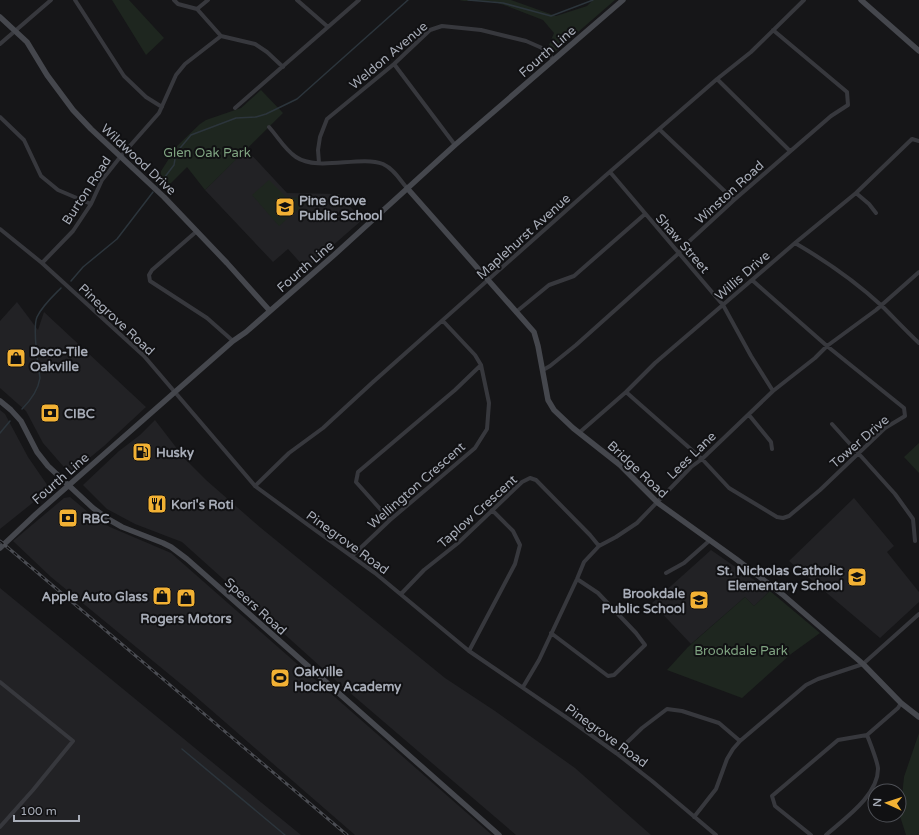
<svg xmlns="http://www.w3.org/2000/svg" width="919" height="835" font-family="'Varela Round',sans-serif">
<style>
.built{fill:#222225}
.green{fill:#1e261f}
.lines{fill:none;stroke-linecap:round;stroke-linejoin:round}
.stream{stroke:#2c353c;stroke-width:1.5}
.street{stroke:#37383d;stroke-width:4}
.secondary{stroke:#45474d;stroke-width:5.5}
.rail-casing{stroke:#4a4c52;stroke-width:3}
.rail{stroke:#111113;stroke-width:1.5;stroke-dasharray:4.5;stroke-linecap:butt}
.labels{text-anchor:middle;stroke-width:4;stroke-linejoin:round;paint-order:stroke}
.street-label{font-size:13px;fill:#a8adb8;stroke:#111113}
.park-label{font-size:13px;fill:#7fa381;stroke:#111113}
.poi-label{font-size:13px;font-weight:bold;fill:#a8adb8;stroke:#111113;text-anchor:start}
</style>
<rect width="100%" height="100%" fill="#161618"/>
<path class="built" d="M246 149 287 193 339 194 362 220 306 269 288 249 273 262 205 190Z
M17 302 38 330 44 312 146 407 104 446 70 474 43 443 26 411 0 388V321Z
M0 410 5 414 28 457 50 489 0 529Z
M155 420 185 459 206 480 261 528 445 678 495 711 575 768 651 835H516L342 686 182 542 135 524 107 509 83 485 119 451 140 435Z
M70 497 95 518 110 527 171 553 492 835H355L187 689 51 577 13 541 64 498Z
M854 498 894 546 887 552 919 592V602L880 638 789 561Z
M711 550 770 591 754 606 745 597 691 644 652 603Z
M0 588 301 835H0Z"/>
<path class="green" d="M112 0H129L164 38 146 55Z
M459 0H511L556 16 587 6 593 0H615L555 52 549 45 554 33 543 20 507 6 491 1H464Z
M261 90 283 113 205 190 187 167 167 187 156 179 177 146 200 124 206 120 241 108Z
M269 180 286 197 308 198V201L279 226 252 195Z
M919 443V473L904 457Z
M770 591 820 633 791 654 742 698 667 670 688 647 745 597 754 606Z
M919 733V835H906L900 816 904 777Z"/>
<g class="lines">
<path class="stream" d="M468 0 503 3 551 16 593 0
M158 186 174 165 176 153 191 135 236 118 256 117 266 114 297 99 408 0
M71 281 83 267 117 239 153 192
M22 409C31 400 38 391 40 378 38 363 32 329 37 317 42 306 52 297 61 288
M0 433 10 421
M182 749 285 835"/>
<path class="street" d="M75 0 124 76 146 97 162 107
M174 0 178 4 197 9 221 36 255 44 267 52 283 67
M297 0 328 27
M197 9 208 0
M0 44 51 0
M394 64 455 145
M717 79 790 151
M235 108 359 0
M0 117 24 140 41 176 58 190 91 204
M269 127C278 137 285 150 296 157 318 172 360 155 383 164 394 169 400 180 407 188
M659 129 734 200
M319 163 318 150 320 137 327 119 394 64 430 30 442 26 481 30 526 41 542 48 554 60
M610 172 723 305 751 356 773 391
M856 193 869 204 876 213
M0 229 42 263 144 356 255 486 315 530 375 573 469 651 570 720 616 753 652 781 716 835
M197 231 152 270 149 275 150 281 207 318 233 341
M795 243C826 261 856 282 882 306 894 318 906 331 919 343
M42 263 73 231 91 204 102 180 121 156 159 113 176 75 185 64 221 36
M516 312 549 285 574 276 645 214
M543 370 550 366 576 345 679 253 683 247 734 200 831 116 848 105 847 92 773 30
M626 392 702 459 729 488 777 517 783 518 789 516 820 490 885 428 905 416 904 408 827 346 752 280
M749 415 771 442 772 449
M832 424 895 494 913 519 915 541
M580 432 626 392 655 363 795 243 856 193 912 139 919 141
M255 486 289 453 323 428 373 382 605 176 717 79 751 52 804 0
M390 520 356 482 358 472 455 390 481 365
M352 556 390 520 475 448 487 429 489 403 481 365 475 355 443 321
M666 573 684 563 709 541
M401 594 424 570 458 543 522 482 530 478 536 480 590 535 599 546
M551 633 608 676 614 675 645 645 636 633 598 593 577 579
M469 651 515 564 520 545 513 531 492 510
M0 682 73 741 33 790 0 827
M523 687 539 660 577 579 584 562 599 546 616 537 637 523 691 467 702 459 773 391 815 358 827 346 876 310 919 272
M616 753 642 728 667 709 682 711 719 723 740 741
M694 817 716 789 727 759 733 749 740 741 806 685 818 679 863 664 919 614
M811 835 775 806 772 796 838 740 867 735 898 708 901 703
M826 835C844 819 879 795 878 768 877 760 870 743 867 735"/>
<path class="secondary" d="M861 0 919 51
M0 17 27 42 47 75 73 110 91 129 164 197 227 263 270 311
M407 188 534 332 538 346 548 400 554 410 573 428 620 465 658 503 736 559 782 594 863 664 901 703 919 717
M0 401 11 410 21 421 37 452 48 466 93 508 108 519 122 527 163 543 171 547 187 559 499 835
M0 548 36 514 233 341 246 332 333 256 455 145 623 0"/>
<g class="rail-casing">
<path id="rail" d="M0 541 347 835"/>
</g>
<use href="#rail" class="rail"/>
</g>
<defs>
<g id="school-square" transform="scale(1)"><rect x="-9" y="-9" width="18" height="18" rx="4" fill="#f2b134" stroke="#111113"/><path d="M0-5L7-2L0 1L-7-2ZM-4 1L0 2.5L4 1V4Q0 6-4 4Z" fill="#111"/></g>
<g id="shop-square" transform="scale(1)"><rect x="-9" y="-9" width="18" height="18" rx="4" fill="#f2b134" stroke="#111113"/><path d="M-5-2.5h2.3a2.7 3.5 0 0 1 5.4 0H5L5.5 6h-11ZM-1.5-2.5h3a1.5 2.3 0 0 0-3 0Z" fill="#111"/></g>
<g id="bank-square" transform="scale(1)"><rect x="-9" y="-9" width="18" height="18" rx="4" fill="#f2b134" stroke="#111113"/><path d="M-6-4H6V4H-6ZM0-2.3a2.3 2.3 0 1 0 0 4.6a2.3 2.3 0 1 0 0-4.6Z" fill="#111"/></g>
<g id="fuel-square" transform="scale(1)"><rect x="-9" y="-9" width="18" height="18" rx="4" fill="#f2b134" stroke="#111113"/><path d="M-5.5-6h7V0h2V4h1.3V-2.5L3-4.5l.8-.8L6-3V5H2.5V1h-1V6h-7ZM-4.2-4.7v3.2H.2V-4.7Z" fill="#111"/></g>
<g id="restaurant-square" transform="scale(1)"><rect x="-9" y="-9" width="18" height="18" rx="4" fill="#f2b134" stroke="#111113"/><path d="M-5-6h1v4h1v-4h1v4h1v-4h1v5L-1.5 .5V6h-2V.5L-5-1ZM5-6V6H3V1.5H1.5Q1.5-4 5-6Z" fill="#111"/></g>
<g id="stadium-square" transform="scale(1)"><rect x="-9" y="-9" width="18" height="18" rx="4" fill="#f2b134" stroke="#111113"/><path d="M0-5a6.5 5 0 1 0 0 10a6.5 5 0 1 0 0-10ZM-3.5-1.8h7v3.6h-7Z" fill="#111"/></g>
</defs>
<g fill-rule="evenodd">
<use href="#school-square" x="285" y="207"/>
<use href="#shop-square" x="16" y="358"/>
<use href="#bank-square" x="50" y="413"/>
<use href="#fuel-square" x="142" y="452"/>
<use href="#restaurant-square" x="157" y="504"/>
<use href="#bank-square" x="68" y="518"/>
<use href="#school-square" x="857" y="577"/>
<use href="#shop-square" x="162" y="596"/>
<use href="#shop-square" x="186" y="598"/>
<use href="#school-square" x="699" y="600"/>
<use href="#stadium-square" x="280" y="678"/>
</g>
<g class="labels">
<g class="street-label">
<text transform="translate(547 51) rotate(-41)" y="5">Fourth Line</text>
<text transform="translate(388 55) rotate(-40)" y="5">Weldon Avenue</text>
<text transform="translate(139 159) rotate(43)" y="5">Wildwood Drive</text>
<text transform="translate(86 190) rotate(-57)" y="5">Burton Road</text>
<text transform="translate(729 192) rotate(-42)" y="5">Winston Road</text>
<text transform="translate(523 236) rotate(-42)" y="5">Maplehurst Avenue</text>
<text transform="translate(683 243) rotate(49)" y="5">Shaw Street</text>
<text transform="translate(305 266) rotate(-41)" y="5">Fourth Line</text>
<text transform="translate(742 275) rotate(-41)" y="5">Willis Drive</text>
<text transform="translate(117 319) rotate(43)" y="5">Pinegrove Road</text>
<text transform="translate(859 441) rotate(-41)" y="5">Tower Drive</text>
<text transform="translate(691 455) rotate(-44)" y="5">Lees Lane</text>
<text transform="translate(638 469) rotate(43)" y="5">Bridge Road</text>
<text transform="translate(60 478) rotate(-41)" y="5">Fourth Line</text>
<text transform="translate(416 485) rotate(-41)" y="5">Wellington Crescent</text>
<text transform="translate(477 511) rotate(-42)" y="5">Taplow Crescent</text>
<text transform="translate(348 542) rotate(36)" y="5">Pinegrove Road</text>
<text transform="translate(256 606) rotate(42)" y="5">Speers Road</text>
<text transform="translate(607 735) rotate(36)" y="5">Pinegrove Road</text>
</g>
<g class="park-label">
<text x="207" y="157">Glen Oak Park</text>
<text x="741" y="655">Brookdale Park</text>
</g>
<g class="poi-label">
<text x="299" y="205">Pine Grove<tspan x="299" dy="15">Public School</tspan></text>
<text x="30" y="356">Deco-Tile<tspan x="30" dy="15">Oakville</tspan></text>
<text x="64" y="418">CIBC</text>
<text x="156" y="457">Husky</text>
<text x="171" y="509">Kori's Roti</text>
<text x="82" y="523">RBC</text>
<text x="843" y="575" text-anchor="end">St. Nicholas Catholic<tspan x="843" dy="15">Elementary School</tspan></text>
<text x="685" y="598" text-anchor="end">Brookdale<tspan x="685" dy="15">Public School</tspan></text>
<text x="148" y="601" text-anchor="end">Apple Auto Glass</text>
<text x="186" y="623" text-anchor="middle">Rogers Motors</text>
<text x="294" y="676">Oakville<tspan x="294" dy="15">Hockey Academy</tspan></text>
</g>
</g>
<g transform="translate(887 803) rotate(273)"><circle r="19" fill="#111113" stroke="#4d4f55"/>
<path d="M0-3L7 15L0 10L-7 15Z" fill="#f2b134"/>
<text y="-6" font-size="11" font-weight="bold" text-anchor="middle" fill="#a8adb8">N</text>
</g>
<path d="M14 815v6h65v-6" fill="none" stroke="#a8adb8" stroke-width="2"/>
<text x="20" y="815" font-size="12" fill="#a8adb8" stroke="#111113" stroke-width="3" paint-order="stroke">100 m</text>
</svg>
